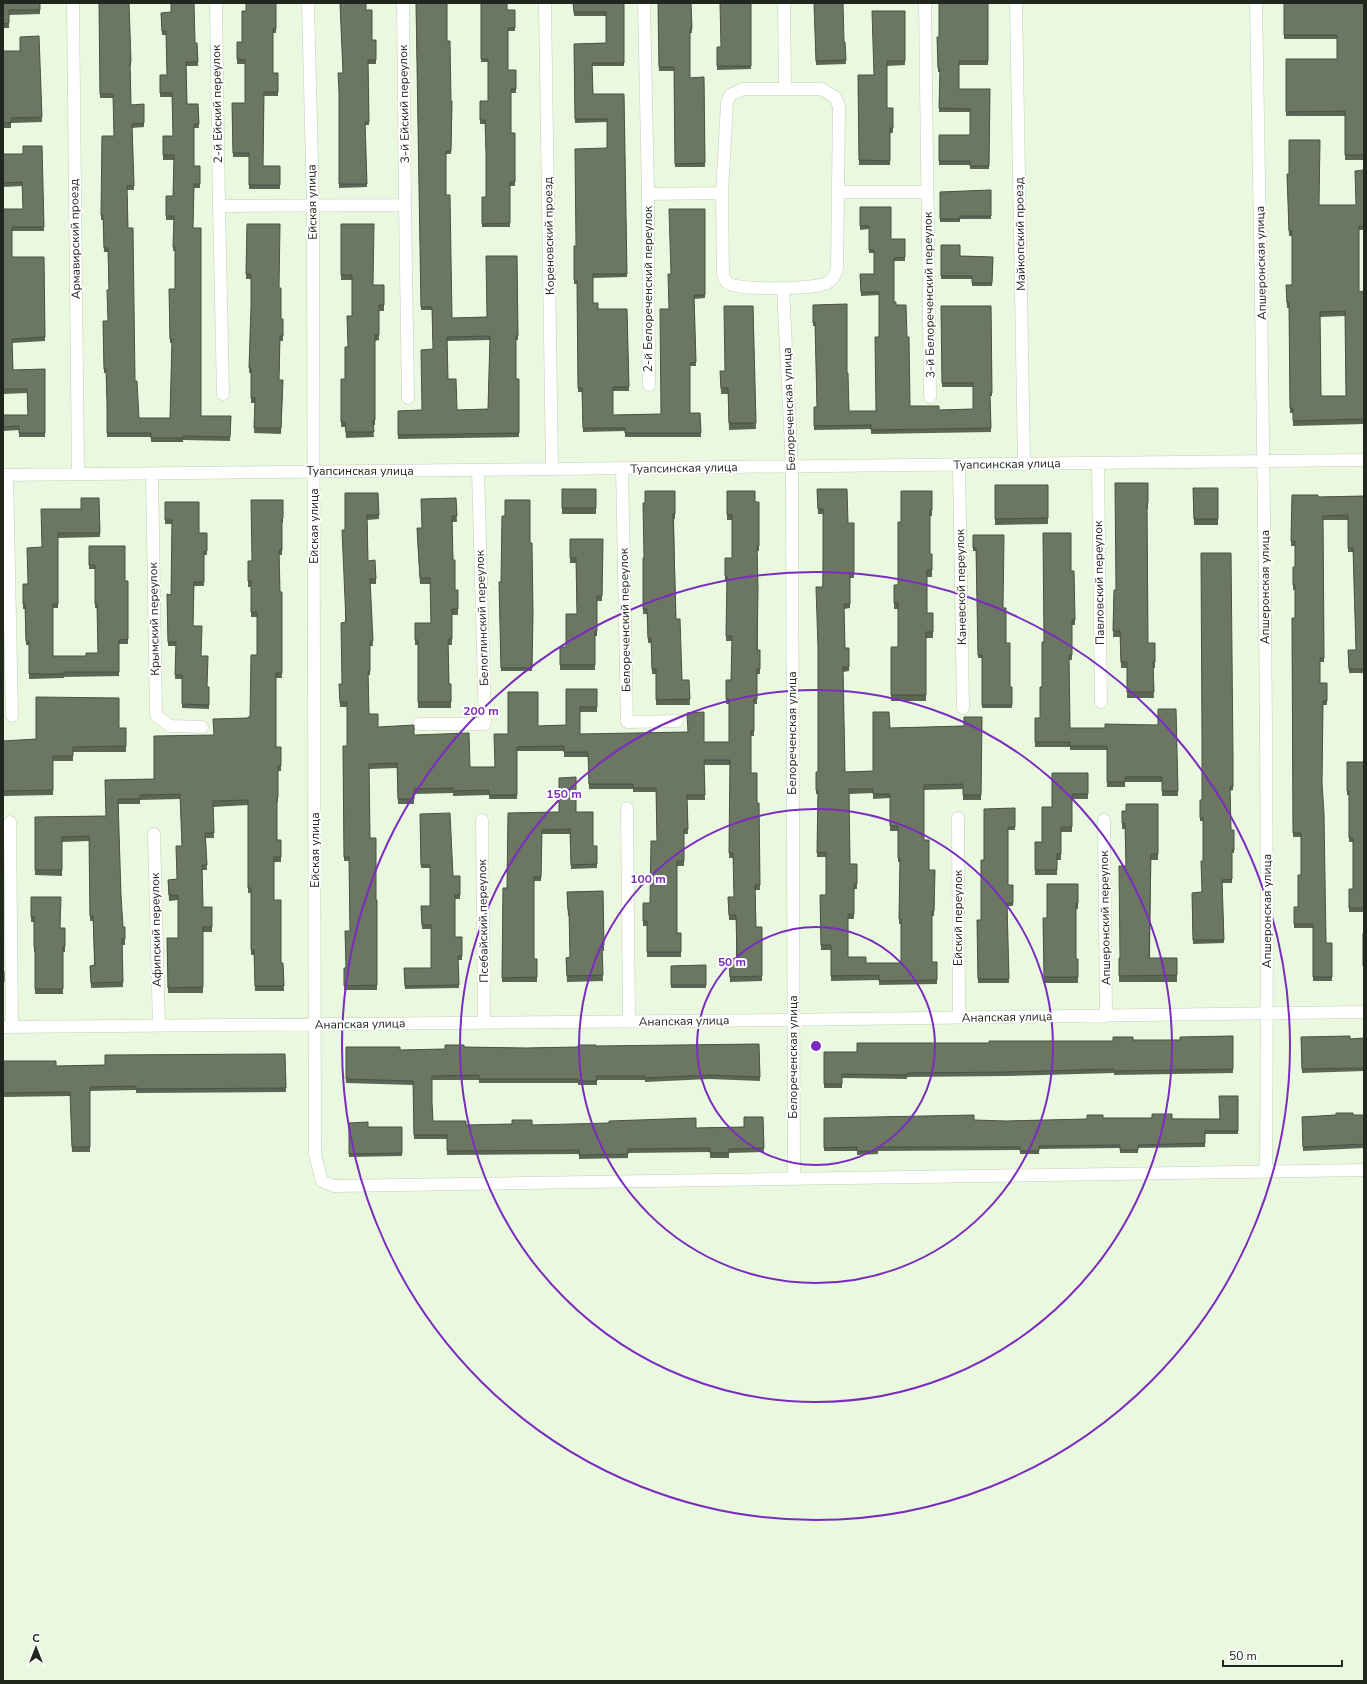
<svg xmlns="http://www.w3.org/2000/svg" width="1367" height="1684" font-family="'Nunito Sans',sans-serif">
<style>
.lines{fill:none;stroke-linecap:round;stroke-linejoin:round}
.minor-casing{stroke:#c1cfb7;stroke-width:13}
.minor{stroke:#fff;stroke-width:12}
.wall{fill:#5c6654;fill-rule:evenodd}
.building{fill:#6b7762;stroke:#4b5345;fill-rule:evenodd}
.ring{fill:none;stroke:#7b2cbf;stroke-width:2}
.labels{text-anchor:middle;stroke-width:4;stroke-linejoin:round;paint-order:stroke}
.street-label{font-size:12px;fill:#22271e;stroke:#fff}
.centre{fill:#7b2cbf;stroke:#fff;stroke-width:2}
.ring-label{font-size:12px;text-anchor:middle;font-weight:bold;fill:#7b2cbf;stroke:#fff;stroke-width:4;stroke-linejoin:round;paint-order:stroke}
</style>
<rect width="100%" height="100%" fill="#e9f8df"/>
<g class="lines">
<g class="minor-casing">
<path id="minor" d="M73 3 78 474
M216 3 219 206
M308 3 313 206 315 1155 322 1181 334 1186 1364 1170
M545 3 552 469
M644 3 648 194 649 385
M784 3 785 89
M925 3 930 397
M1016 3 1024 464
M1256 3C1263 393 1269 782 1266 1172
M743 89H821L835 97 839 106 837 268C835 275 834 279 827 283 816 289 737 291 728 283 726 282 724 278 723 275L722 193 727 103 730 95Z
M838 192H927
M648 194 722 193
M405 205 408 398
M783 288 792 467 794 1178
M223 394 219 206 405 205 403 3
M1098 464 1101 702
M959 465 963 708
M622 468 627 722 677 721
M152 473 156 715 170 726 202 727
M3 475 1364 460
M7 475 12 716
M419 724H485L478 470
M627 808 629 1022
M958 818 959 1018
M482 820 484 1022
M1104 820 1106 1016
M10 822 12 1027
M154 834 159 1026
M3 1027 778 1020 1364 1012"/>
</g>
<use href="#minor" class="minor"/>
</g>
<path class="wall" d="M3 3H40V14L9 15V28H3Z
M97 3H131L129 4 131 62V66H130L131 105 144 123V127L132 128 134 190H127L128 228 135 381 139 418H170L172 343H170L169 289H175V251H173L174 220H166V216L173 196 174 160H163V136H173L172 97H160V75H167L166 35H162L161 13 195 43H197L198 66H186L187 104H198L199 128H194V166H200V188H194L193 228 201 416H231L230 441 183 440V442H151V437H107V405L106 373H104L103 321H108L109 290 108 252H104L103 220H101L102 136H114L113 98H100L99 4H97Z
M276 3V33H273V73H278V96H264L263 166H280V189H249V157H233L232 103H245V64H237V42H242L246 11Z
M336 3H366V10L372 40H376V64H368L369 125H365L367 187 339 188V95L343 73 340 3 336 4Z
M416 3 447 41 451 101 452 105 451 154H446V195L452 318 487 317 517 256 518 340H516V379H519V437L398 439V411L422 410 433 349 432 310H421ZM490 340 488 409 457 410 448 379 447 341Z
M481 3 507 10H515V31H508V70H516V93H511V133H515V186H510V227H482V197H486V155L485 124H480V101H488V62H481Z
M573 3H624V66H592L593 94H624L627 277 593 278V303L598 309H627L629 391H613V415L661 414 669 309 671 274 705 209V298L694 299 696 366H690V413H700L701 437H625V431L583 432 582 392H578L577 284H574V246H576L607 148V122L575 123 574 44 606 43V16H574Z
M658 3H691L692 33H690V78L704 77 705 167H675L674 71H659Z
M751 3V69L717 70V47H721Z
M814 3 844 42H845L846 64 816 65Z
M988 3V65H959V89H990L989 169H970V165H939V135H970V112H939L940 72H938L937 41 939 37Z
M1284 3H1364V160H1345V116H1286V59H1337V39H1284Z
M905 11V65L887 66V108H893V133H890V165H859L858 75H874Z
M39 36 42 122 11 123V128H3V51H20Z
M42 146 44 231H12V257H44L45 341 12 343 13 370 45 369V437H19V430L3 431V415H28L27 393 3 394V209H23L22 186 3 187V154H23Z
M1364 170V230H1359V292L1364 291V424L1293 426V413H1290L1289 308H1287L1286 289 1292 285V236H1289L1287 174 1319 205H1356ZM1345 316 1346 396H1321L1320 317Z
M991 190V219H960V222H940V192Z
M860 207 891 239H905V261H894V302L896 305 907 337 910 406 939 410 973 409V387H942L941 306H991L992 396H990L991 432 871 434V429L814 430V407H817L815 326H813V305L847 373 849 411H876L879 337V295L861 296 860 274H874V253H869V229L860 230Z
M247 224 279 288 281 319H283V341H280L279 380H283L281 434 254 433 255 403H251V373H249L251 309V279H246Z
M341 224 373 285H384V311H379V340L375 341V425H373L374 437 346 438 345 427H341V379H345L348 347 352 316V280H341Z
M941 245 960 256 993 257 992 286H972V279H941Z
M753 306 756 429 729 430 728 394H721L720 371H725Z
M1148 483V509H1147L1148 643H1155V668H1153L1154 698H1127V668H1121L1120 637H1113L1114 590H1116Z
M995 485H1048V524L995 525Z
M1193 488H1218V525H1194Z
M562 489H596V514H562Z
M817 489 848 523H854V578H850V608L844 609 845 648 849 667V671L843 672 845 772 873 771 890 728 964 726 982 717 981 800H963V789L924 790V840L929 870H935L934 916H932V962H937V984L879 985V980L831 981V950H821L820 895H826V857H817L818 794H816V772H818L823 558V514H818ZM873 793V799L890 798V831H898V862H900L899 924H901V963H866L848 957V919H854V889H857V864H850L849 794Z
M675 491V519H674L676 619 682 680H689L690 705H656V674H652L651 643H648L647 614H643V558H644Z
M727 491 755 502H759V551H757L758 650H760V674H757V704H754V736H751V773L757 803H759L760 890H755L756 927H762V981L730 982 729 959 736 958V920H729L728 897H734L733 858H729L730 765H704L705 800H687L688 834H684V866H677V933H681V957H647V926H643V903H650L657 841 656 792H633V789H589L588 757H564V751H517V799H489V795L453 796V793L414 794V804H398L397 768 369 769 370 838 376 900H377V990H344V968H346L350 931 349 861H344L343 746H347V707H340L339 689 342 684 345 623V530L378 493 379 519 367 520 368 561 376 579V584H370L373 646H370V675H368L369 714 378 727 414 735 470 767H494L508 734 538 726 566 725V689H597V712H580V734L704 742H729V704H726V680H731L732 641H726L727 580 725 581V558H732V520H727Z
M932 491V516H930V554H932V577H927V613H933V638H926V701H891V647H898V609H894V585H898L901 522Z
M1292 495 1318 497 1364 496V673H1349L1348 650H1356L1353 552H1348V520H1323L1324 662H1320V683H1327V705H1323L1322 783 1326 943H1332V981H1313V928H1294V907H1298L1301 875V837H1293L1292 618H1295V590H1293V567H1295V546H1291Z
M99 498 100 537 58 538V608H53V656H86L98 653 97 608H95V569H89V546L125 581H128V644H119V676L64 677V678L29 679V645H26L25 609H23V584H28L41 547 81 509Z
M456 498 457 522H452L453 560 455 590H458V615H452V645H448L449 684H451V708H418V645H415V623H431L430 584H420L417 534 422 528Z
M283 500V523H282V555H279L280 592H282V678H276V747H281V771H278V802H277V840H281V862H274V900L281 963H283L284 991H255L254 955H251V893H248V805L213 807 214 838H206L207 870H202L203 907 212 927V932H203V993H168L167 938H178V900L169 901 168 880 177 879 182 846 180 799 140 800V804H118L121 896 123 927H125V945H122L123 987 91 988 90 966 94 965 93 921H90L89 841 62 842V876L35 875V817L106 816 105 780 154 779 214 735 250 717 257 655V617H251V587H248V561H252Z
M165 502 199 533H207V555H204V586H194L193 626 201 656 207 687H209V709L182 708V679H175L176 646H168L167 594 171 595 172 524H165Z
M973 535 1003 608 1010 687H1012V708H982V658H978L976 551H973Z
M570 539H603L602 601H597V636H595V670H560V647H566L577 614 576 563H570Z
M530 543 533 614 532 671H501L499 582H501Z
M1071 571H1074L1075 625H1072V660H1069L1070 728H1105L1158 725 1176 709 1178 796H1162V782H1125V787H1107V750H1070V747H1035V718H1040L1042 687Z
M119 728H126V752H73V761H53V795L3 796V741L36 739Z
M1233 761V790L1230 791 1231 830H1234V853H1232V883H1222L1224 943 1193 944 1192 893 1202 892 1203 861V821H1200V800H1202Z
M1347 762H1364V912H1349V889H1353V842H1349V795H1347Z
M1088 773V799H1072V832H1061V860H1057V875H1035V842H1042L1052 807Z
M1158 804V860H1151L1150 958H1177V982H1119V958H1120L1126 866 1125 829H1122V811H1126Z
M1015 808V830H1008V885L1013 903V906H1007L1009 983H978L977 920H981L984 860Z
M576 812 593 846H597V868L571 869 570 834H542L541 881H534V959H537V982H502L503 888H507L508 813Z
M420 814 453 876H460V899H455V937H462V960H458L459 988 405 989 404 968H431V929H422L421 906H430V868H421Z
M1078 884V909H1076V959H1078V983H1044L1043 918H1047Z
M603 891 604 951H602L603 981 567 982 566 958 570 957 569 916H568L567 892Z
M31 897 60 928H65V952H63V994H35V952H34V922H31Z
M1363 933H1364V972H1363Z
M706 965V988H671V966Z
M3 971H4V987H3Z
M1233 1036V1073L1114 1075V1073L1006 1076 907 1077V1079L842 1078V1088H824V1052H857L989 1043 1113 1041 1133 1040H1180Z
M1301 1037 1350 1039 1364 1038V1071L1302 1073Z
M759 1044 760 1081 709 1079 645 1082V1080H597V1085H578V1083H479V1080H432V1103L433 1121 466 1125H532L696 1128 744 1127 763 1117 764 1152 729 1153V1158H710V1152L628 1153V1158L579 1159V1154L447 1155V1139H414L413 1085 346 1083V1047L400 1050 445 1049 464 1047 526 1048Z
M285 1054 286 1092 136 1093V1090L90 1091V1152H72L70 1096 3 1097V1061L56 1066 105 1065Z
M1238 1096V1134H1205V1147L1138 1148V1153H1120V1148L1039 1149V1154H1020V1150L878 1151V1154L857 1155V1151H824V1118L1006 1121 1087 1119 1103 1118 1219 1119Z
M1336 1115H1364V1148L1303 1151 1302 1117Z
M349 1123 368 1127H402V1156L349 1157Z"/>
<path class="building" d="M3 3H40V10H9V23L3 24Z
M99 3H129L131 62H130L131 105 144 104V123L132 124 134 186H127L128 228H133L135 381H137L139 418H170L172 339H170L169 289H175V247H173L174 216H166V196H173L174 155H163V136H173L172 93H160V75H167L166 31H162L161 13 171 12V3H194L195 43H197L198 62H186L187 104H198L199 124H194V166H200V184H194L193 228H201V416H231L230 437 183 436V438H151V433H107V402L106 369H104L103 321H108L107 290H109L108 248H104L103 215H101L102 136H114L113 94H100Z
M246 3H276V29H273V73H278V92H264L263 166H280V185H249V153H233L232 103H245V60L237 59V42H242V11H246Z
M340 3H366V10H372V40H376V60H368L369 122H365L367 184H339V92L338 73H343Z
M416 3H447V41H450L451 101H452L451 151H446V195H450L452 318 487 317 486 256H517L518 336H516V379H519V433L398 435V411L422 410 421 350 433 349 432 307H421ZM490 336 488 409 457 410 456 379H448L447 337Z
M481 3H507V10H515V28H508V70H516V89H511V133H515V182H510V223L482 224V197H486V152L485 120H480V101H488V59H481Z
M573 3H624V63H592L593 94H624L627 274H593V303H598V309H627L629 387H613V415L661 414 660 309H669L668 274H671L669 209H705V295H694L696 362 690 363V413H700L701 433H625V428H583L582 388H578L577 280H574V246H576L575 149 607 148V119H575L574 44 606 43V12H574Z
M658 3H691L692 29H690V78L704 77 705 163 675 164 674 67H659Z
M720 3H751V66H717V47H721Z
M814 3H843L844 42H845L846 60 816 61Z
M939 3H988V61H959V89H990L989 166H970V161H939V135H970V109L939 108 940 68H938L937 37H939Z
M1284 3H1364V155H1345V111L1286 112V59H1337V35H1284Z
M872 11H905V61H887V108H893V128H890V161L859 160 858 75H874Z
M39 36 42 117 11 118V123H3V51H20V37Z
M1289 140H1320L1319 205H1356L1355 171 1364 170V226H1359V292L1364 291V419L1293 421V408H1290L1289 303H1287L1286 285H1292V231H1289L1287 174H1289ZM1345 311 1346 396H1321L1320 312Z
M23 146H42L44 227H12V257H44L45 337 12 339 13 370 45 369V433H19V426L3 427V415H28L27 389H3V209H23L22 182 3 183V154H23Z
M991 190V216H960V219H940V192Z
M860 207H891V239H905V257L894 258V302H896V305H906L907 337H909L910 406H939V410L973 409V383H942L941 306H991L992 393H990L991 428 871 430V425L814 426V407H817L815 322 813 323V305L847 304V373H848L849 411H876L875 337H879V292H861L860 274H874V250H869V226H860Z
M247 224H280L279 288H281V319H283V336H280L279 380H283L281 428H254L255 398H251V368H249L251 307V274H246Z
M341 224H374L373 285H384V305H379V335H375V420H373L374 432H346L345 422H341V379H345V347H348L347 316H352V275H341Z
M941 245H960V256L993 257 992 283H972V276H941Z
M724 306H753L756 423H729L728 388H721L720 371H725Z
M1115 483H1148V503H1147L1148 643H1155V662H1153L1154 692H1127V662H1121L1120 631H1113L1114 590H1116Z
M995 485H1048V518L995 519Z
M1193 488H1218V519H1194Z
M562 489H596V508H562Z
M817 489H847L848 523H854V574H850V604H844L845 648H849V667H843L845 772 873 771V712H889L890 728 964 726V717H982L981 795H963V784L924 785V840H929V870H935L934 911H932V962H937V980L879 981V975L831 976V945H821L820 895H826V852L817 853 818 790H816V772H818V648L816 587H823V509H818ZM849 789H873V794H890V826H898V858H900L899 919H901V963H866V957H848V914H854V884H857V864H850Z
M645 491H675V514H673L676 619H680L682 680H689L690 699 656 700V669H652L651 638H648L647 609H643V558H644L643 503H645Z
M727 491H755V502H759V546H757L758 589 757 650H760V669H757V699H754V731H751V773H757V803H759L760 885H755L756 927H762V976L730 977 729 959 737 958 736 915H729L728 897H734L733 853H729L730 760H704L705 795H687L688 829H684V861H677V933H681V952H647V921H643V903H650L651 841H657L656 788H633V784H589L588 752H564V746L517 747V795H489V790L453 791V788L414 789V799H398L397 763 369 764 370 838H376V900H377V985L344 986V968H346L345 931H350L349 857H344L343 746H347V702H340L339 684H342L341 623 346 622 342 530H345V493H378L379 515H367L368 561 375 560 376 579H370L373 641H370V671H368L369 714H378V727L414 725V735L469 733 470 767H495L494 734H508V692H538V726L566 725V689H597V707H580V734L688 732 687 713 704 712V742H729V699H726V680H731L732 636H726L727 576H725V558H732V515H727Z
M901 491H932V510H930V554H932V570H927V613H933V632H926V695H891V647H898V603H894V585H898V522H901Z
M1292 495H1318V497L1364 496V669H1349L1348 650H1356L1353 548H1348V515L1323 516 1324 658H1320V683H1327V701H1323L1322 783 1324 814 1326 943H1332V977H1313V924H1294V907H1298V875H1301V833H1293L1292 618H1295V585H1293V567H1295V541H1291Z
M81 498H99L100 533H58V604H53V656H86V653H98L97 604H95V565H89V546H125V581H128V639L119 640V672H64V674H29V641H26L25 604H23V584H28L27 548 42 547 41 509H81Z
M456 498 457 516H452L453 560H455V590H458V609H452V639H448L449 684H451V702H418V640H415V623H431L430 578H420L417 528H422L421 499Z
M251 500H283V518H282V550H279L280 592H282V673H276V747H281V766H278V797H277V840H281V857H274V900H281V963H283L284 986H255L254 950H251V888H248V800L213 801 214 833H205L207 865H202L203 907H212V927H203V987L168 988 167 938H178V895H169L168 880 177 879 176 846H182L180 794 140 795V799H118L121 896 123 927H125V939H122L123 982 91 983 90 966 95 965 93 916H90L89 836 62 837V870H35V817L106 816 105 780 154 779V736L214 735 213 719 248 718V717H250L251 655H257V612H251V581H248V561H252Z
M505 500H530V543H532L533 614 532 668H501L499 582H501L502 516H505Z
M165 502H199V533H207V551H204V582H194L193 626H202L201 656H208L207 687H209V705L182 704V675H175L176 642H168L167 594 171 595 172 520H165Z
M1043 533H1071V571H1074L1075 620H1072V655H1069L1070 728H1105V724L1158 725V709H1176L1178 791H1162V777H1125V782H1107V746H1070V742H1035V718H1040V687H1042V642H1044Z
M973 535H1004L1003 608H1006V643H1010V687H1012V705H982V655H978L976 548H973Z
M570 539H603L602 596H597V631H595V665H560V647H566V614H577L576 558H570Z
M1201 553H1231L1233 757V787H1230L1231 830H1234V850H1232V879L1222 880 1224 940H1193L1192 893 1202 892 1201 861H1203V818H1200V800H1202V738Z
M36 697 119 698V728H126V746L73 747V756H53V790L3 791V741L36 739Z
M1347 762H1364V908H1349V889H1353V838H1349V791H1347Z
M1052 773H1088V794H1072V827H1061V854H1057V870H1035V842H1042V807H1052Z
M576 777V812H593V846H597V864L571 865 570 829 542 830 541 877H534V959H537V977L502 978 503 888H507L508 813 559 812V778Z
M1126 804H1158V854H1151L1149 958H1177V975L1119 976V958H1120L1119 866H1126L1125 823H1122V811H1126Z
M1015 808V827H1008V885H1013V903H1007L1009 979H978L977 920H981V860H984V809Z
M450 813 453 876H460V895H455V937H462V956H458L459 985 405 986 404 968H431V925H422L421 906H430V865H421L420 814Z
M1047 884H1078V903H1076V959H1078V977H1044L1043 918H1047Z
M603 891 604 945H602L603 975 567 976 566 958 570 957 569 910H568L567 892Z
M31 897H61L60 928H65V947H63V989H35V947H34V917H31Z
M1363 933H1364V966H1363Z
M706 965V985H671V966Z
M3 971H4V982H3Z
M1233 1036V1069L1114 1071V1069L1006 1072 907 1073V1075L842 1074V1084H824V1052H857V1043H989V1041H1113V1037H1133V1040H1180V1037Z
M1350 1036V1039L1364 1038V1068L1302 1069 1301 1037Z
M759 1044 760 1077 709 1075 645 1078V1076H596L597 1081H578V1079H479V1075L432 1076V1103L433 1121H466V1125L512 1124V1120H532V1125L609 1123V1121L696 1118V1128L744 1127V1117H763L764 1148 729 1149V1153H710V1148L628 1149V1154L579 1155V1150L447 1151V1135H414L413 1081 346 1079V1047H400V1050L445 1049V1045H464V1047L526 1048 578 1047V1045H596V1046Z
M285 1054 286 1088 136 1089V1086L90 1087V1147H72L70 1092 3 1093V1061H56V1066L105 1065V1055Z
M1219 1096H1238V1131H1205V1143L1138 1145V1150H1120V1145L1039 1146V1151H1020V1147H878V1151H857V1147L824 1148V1118L974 1115V1120L1006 1121 1087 1119V1115H1103V1118H1152V1114H1172V1119H1220Z
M1336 1113H1353V1115H1364V1144L1303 1147 1302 1117 1336 1115Z
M368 1122V1127H402V1153L349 1154V1123Z"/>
<g class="ring">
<circle cx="816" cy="1046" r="119"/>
<circle cx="816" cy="1046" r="237"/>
<circle cx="816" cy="1046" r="356"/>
<circle cx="816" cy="1046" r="474"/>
</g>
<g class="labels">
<g class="street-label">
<text transform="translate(217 104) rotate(-91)" y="4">2-й Ейский переулок</text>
<text transform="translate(404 104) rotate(-91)" y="4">3-й Ейский переулок</text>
<text transform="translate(312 202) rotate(-91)" y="4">Ейская улица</text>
<text transform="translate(1020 234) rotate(-91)" y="4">Майкопский проезд</text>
<text transform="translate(549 236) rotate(-91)" y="4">Кореновский проезд</text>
<text transform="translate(75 239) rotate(-91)" y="4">Армавирский проезд</text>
<text transform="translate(1261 263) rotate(-91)" y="4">Апшеронская улица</text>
<text transform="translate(648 289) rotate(-90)" y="4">2-й Белореченский переулок</text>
<text transform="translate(929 295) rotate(-91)" y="4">3-й Белореченский переулок</text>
<text transform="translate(789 409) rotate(-92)" y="4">Белореченская улица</text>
<text transform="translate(1007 464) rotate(-1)" y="4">Туапсинская улица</text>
<text transform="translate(684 468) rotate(-1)" y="4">Туапсинская улица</text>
<text x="360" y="475">Туапсинская улица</text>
<text transform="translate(314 526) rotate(-90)" y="4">Ейская улица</text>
<text transform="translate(1099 583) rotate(-91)" y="4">Павловский переулок</text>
<text transform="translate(961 587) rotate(-91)" y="4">Каневской переулок</text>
<text transform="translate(1265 587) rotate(-90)" y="4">Апшеронская улица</text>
<text transform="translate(482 618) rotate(-92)" y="4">Белоглинский переулок</text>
<text transform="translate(154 619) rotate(-91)" y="4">Крымский переулок</text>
<text transform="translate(625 620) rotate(-91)" y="4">Белореченский переулок</text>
<text transform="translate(792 733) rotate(-90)" y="4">Белореченская улица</text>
<text transform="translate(315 850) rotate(-90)" y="4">Ейская улица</text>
<text transform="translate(1267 911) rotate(-90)" y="4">Апшеронская улица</text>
<text transform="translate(958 918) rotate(-90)" y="4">Ейский переулок</text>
<text transform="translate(1105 918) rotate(-91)" y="4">Апшеронский переулок</text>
<text transform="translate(483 921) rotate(-91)" y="4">Псебайский переулок</text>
<text transform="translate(156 930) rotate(-91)" y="4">Афипский переулок</text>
<text transform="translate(1007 1017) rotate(-1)" y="4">Анапская улица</text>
<text transform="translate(684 1021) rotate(-1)" y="4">Анапская улица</text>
<text transform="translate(360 1024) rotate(-1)" y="4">Анапская улица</text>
<text transform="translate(793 1057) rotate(-90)" y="4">Белореченская улица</text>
</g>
</g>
<circle cx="816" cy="1046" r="6" class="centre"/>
<g class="ring-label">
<text x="481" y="715">200 m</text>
<text x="564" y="798">150 m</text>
<text x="648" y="883">100 m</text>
<text x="732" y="966">50 m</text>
</g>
<rect width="1367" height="1684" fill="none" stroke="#22271e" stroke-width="8"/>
<g transform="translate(36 1648)" stroke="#ffffff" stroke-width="3" paint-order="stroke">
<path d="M0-3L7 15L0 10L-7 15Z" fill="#22271e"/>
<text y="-6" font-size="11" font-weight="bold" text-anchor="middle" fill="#22271e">С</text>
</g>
<path d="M1223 1660v6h119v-6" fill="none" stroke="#22271e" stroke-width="2"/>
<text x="1229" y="1660" font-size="12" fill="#22271e" stroke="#ffffff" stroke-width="3" paint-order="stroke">50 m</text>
</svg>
